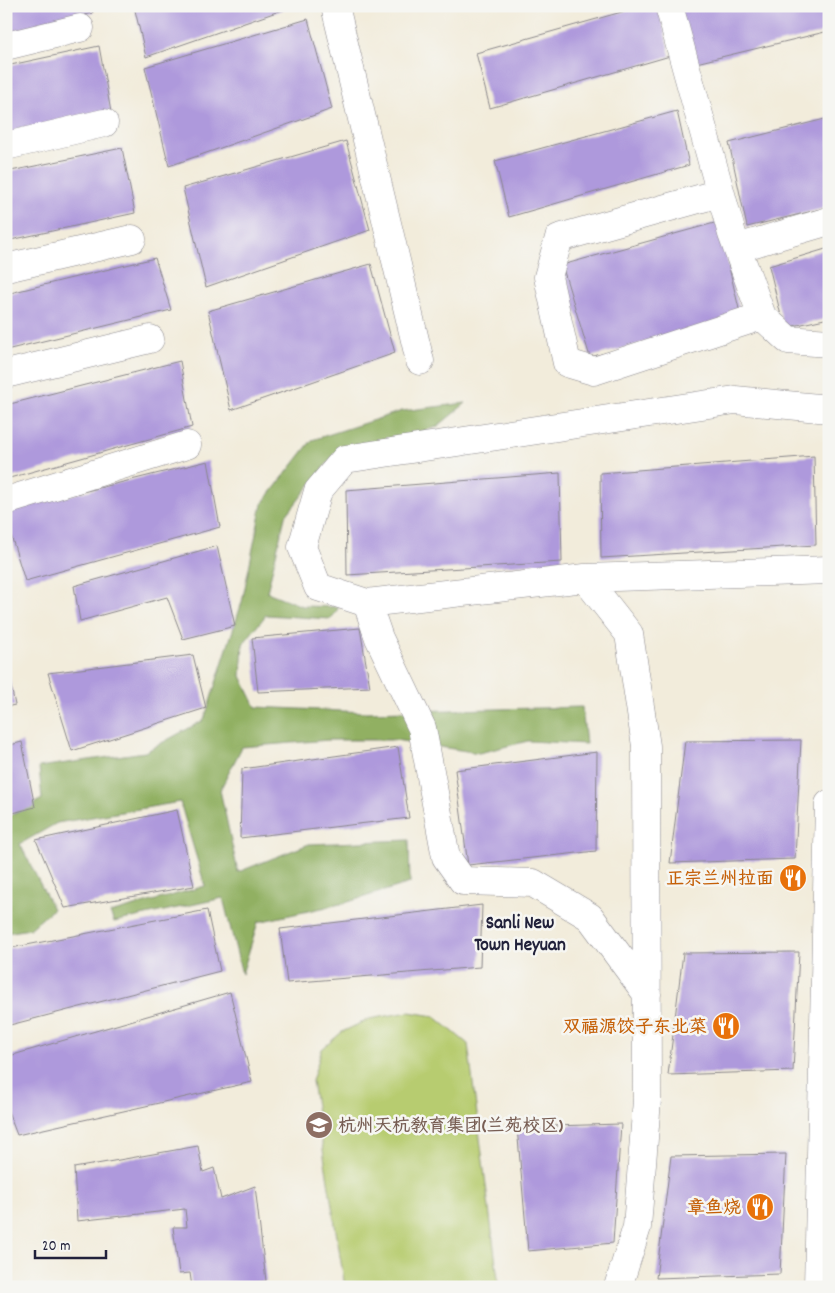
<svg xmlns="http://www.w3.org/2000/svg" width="835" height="1293" font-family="Dekko,'LXGW WenKai TC',sans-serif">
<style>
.green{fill:#b7cc70;stroke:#6c7756}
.forest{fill:#91b062;stroke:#5a694e}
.building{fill:#ae99dc}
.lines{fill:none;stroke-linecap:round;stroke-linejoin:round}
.minor-casing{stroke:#8a878b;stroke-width:29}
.minor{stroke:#fff;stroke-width:28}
.labels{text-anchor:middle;stroke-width:5;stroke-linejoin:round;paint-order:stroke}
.food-label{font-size:18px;font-weight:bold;fill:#c56008;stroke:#f6f6f2;text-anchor:end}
.education-label{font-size:18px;font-weight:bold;fill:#785e54;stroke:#f6f6f2;text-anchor:start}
.neighbourhood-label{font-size:19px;font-weight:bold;fill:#22223b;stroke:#f6f6f2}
</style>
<rect width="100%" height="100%" fill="#f6f6f2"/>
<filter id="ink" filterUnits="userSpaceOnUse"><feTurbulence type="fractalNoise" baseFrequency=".02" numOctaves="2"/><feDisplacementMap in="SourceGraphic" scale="10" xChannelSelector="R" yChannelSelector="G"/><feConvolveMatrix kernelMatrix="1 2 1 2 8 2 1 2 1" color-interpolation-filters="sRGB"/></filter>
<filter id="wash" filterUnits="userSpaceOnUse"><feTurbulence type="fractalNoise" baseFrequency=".0096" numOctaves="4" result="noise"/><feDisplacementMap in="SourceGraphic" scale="20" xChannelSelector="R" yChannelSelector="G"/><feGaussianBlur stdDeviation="1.12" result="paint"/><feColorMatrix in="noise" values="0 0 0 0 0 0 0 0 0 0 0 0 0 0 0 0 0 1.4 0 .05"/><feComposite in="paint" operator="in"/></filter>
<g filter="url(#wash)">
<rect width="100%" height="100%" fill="#f2ecdb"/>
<path class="green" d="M409 1012 434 1016 468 1044 499 1287H345L312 1081 322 1049 342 1032 369 1019Z"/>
<path class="forest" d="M466 403 437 427 333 456 285 517 267 592 302 606 339 607 331 619 266 615 243 644 241 676 256 707 365 712 582 707 586 744 528 741 479 753 395 740H329L242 747 220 790 238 872 309 844 409 840 410 883 345 903 258 922 242 974 223 898 114 922 110 913 205 886 180 802 57 823 20 844 53 909 30 929 6 933V818L42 799 39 767 145 752 204 720 242 602 262 504 312 440 402 411Z"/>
<g id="blocks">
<path class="building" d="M6 6H90L93 13 6 33Z
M134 6H291V7L146 57Z
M643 6H659L670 56 490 108 476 53Z
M680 6H829V31L692 64Z
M308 19 332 109 169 166 145 67Z
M99 46 111 112 6 135V66Z
M677 111 689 165 509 217 495 161Z
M829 118V207L747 227 729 143Z
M346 141 370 230 206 287 183 188Z
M122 148 135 213 6 241V172Z
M718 222 741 317 590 357 562 265Z
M829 248V318L784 328 769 266Z
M155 258 171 310 6 350V294Z
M371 264 395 353 231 410 208 311Z
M180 361 192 427 6 479V405Z
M814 456 816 545 601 558 600 473Z
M208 461 220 527 25 581 6 519V511Z
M560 473 562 562 347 575 346 490Z
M217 546 235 626 183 639 167 597 80 621 74 586Z
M360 628 370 687 258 692 252 638Z
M193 655 206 708 72 751 48 673Z
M6 663 15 705 6 707Z
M801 740 795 859 670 863 685 741Z
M22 742 35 807 6 815V746Z
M398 747 409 818 240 838 242 769Z
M597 752 596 851 468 865 455 770Z
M177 810 194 886 65 908 36 840Z
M482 905 480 967 287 983 280 929Z
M207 910 220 971 6 1026V949Z
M799 952 793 1071 668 1075 683 953Z
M230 992 252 1082 17 1135 6 1106V1057Z
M621 1124 613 1243 528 1251 517 1127Z
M198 1146 203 1172 214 1168 221 1199 255 1186 266 1281 234 1285V1287H192L190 1273 179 1274 173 1227H187L185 1209 77 1221 74 1168Z
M786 1154 780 1274 656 1278 671 1156Z"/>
</g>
</g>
<g filter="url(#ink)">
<use href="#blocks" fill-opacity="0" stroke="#8a878b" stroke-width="1"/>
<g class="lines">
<g class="minor-casing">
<path id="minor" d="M335 6 420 361
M669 6 732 234 762 316 788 340 829 343
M6 46 80 28
M6 146 104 123
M720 193 559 238 548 277 567 363 594 371 762 316
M737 248 829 221
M6 268 132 239
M6 374 150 339
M6 501 187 445
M585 578 829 570
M367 603 379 638 422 728 446 857 463 881 533 883 590 917 647 994
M618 1287 637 1227 647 1100 646 746 629 634 585 578 367 603 318 587 302 547 318 491 345 459 735 400 829 409
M818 1287 829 804"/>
</g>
<use href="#minor" class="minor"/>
</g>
</g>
<defs>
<g id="restaurant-disc" transform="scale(1.4375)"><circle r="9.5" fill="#e8710a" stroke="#f6f6f2"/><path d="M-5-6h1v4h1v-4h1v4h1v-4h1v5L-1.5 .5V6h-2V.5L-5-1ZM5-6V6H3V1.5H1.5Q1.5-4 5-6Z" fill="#fff"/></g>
<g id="school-disc" transform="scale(1.4375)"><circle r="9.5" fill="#8d6e63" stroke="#f6f6f2"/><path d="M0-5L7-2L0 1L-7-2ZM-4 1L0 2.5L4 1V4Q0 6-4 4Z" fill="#fff"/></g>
</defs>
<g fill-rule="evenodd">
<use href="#restaurant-disc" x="793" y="878"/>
<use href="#restaurant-disc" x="726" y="1026"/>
<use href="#school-disc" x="319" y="1125"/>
<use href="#restaurant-disc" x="760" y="1207"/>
</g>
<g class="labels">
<g class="food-label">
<text x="774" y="884">正宗兰州拉面</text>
<text x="707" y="1032">双福源饺子东北菜</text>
<text x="741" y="1213">章鱼烧</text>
</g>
<g class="education-label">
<text x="338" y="1131">杭州天杭教育集团(兰苑校区)</text>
</g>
<g class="neighbourhood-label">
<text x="520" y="928">Sanli New<tspan x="520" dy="22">Town Heyuan</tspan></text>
</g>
</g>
<rect width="835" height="1293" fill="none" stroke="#f6f6f2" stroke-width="25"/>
<path d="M35 1250v8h71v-8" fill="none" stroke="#22223b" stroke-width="2.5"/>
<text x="42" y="1250" font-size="15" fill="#22223b" stroke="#f6f6f2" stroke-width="4" paint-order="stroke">20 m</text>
</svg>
